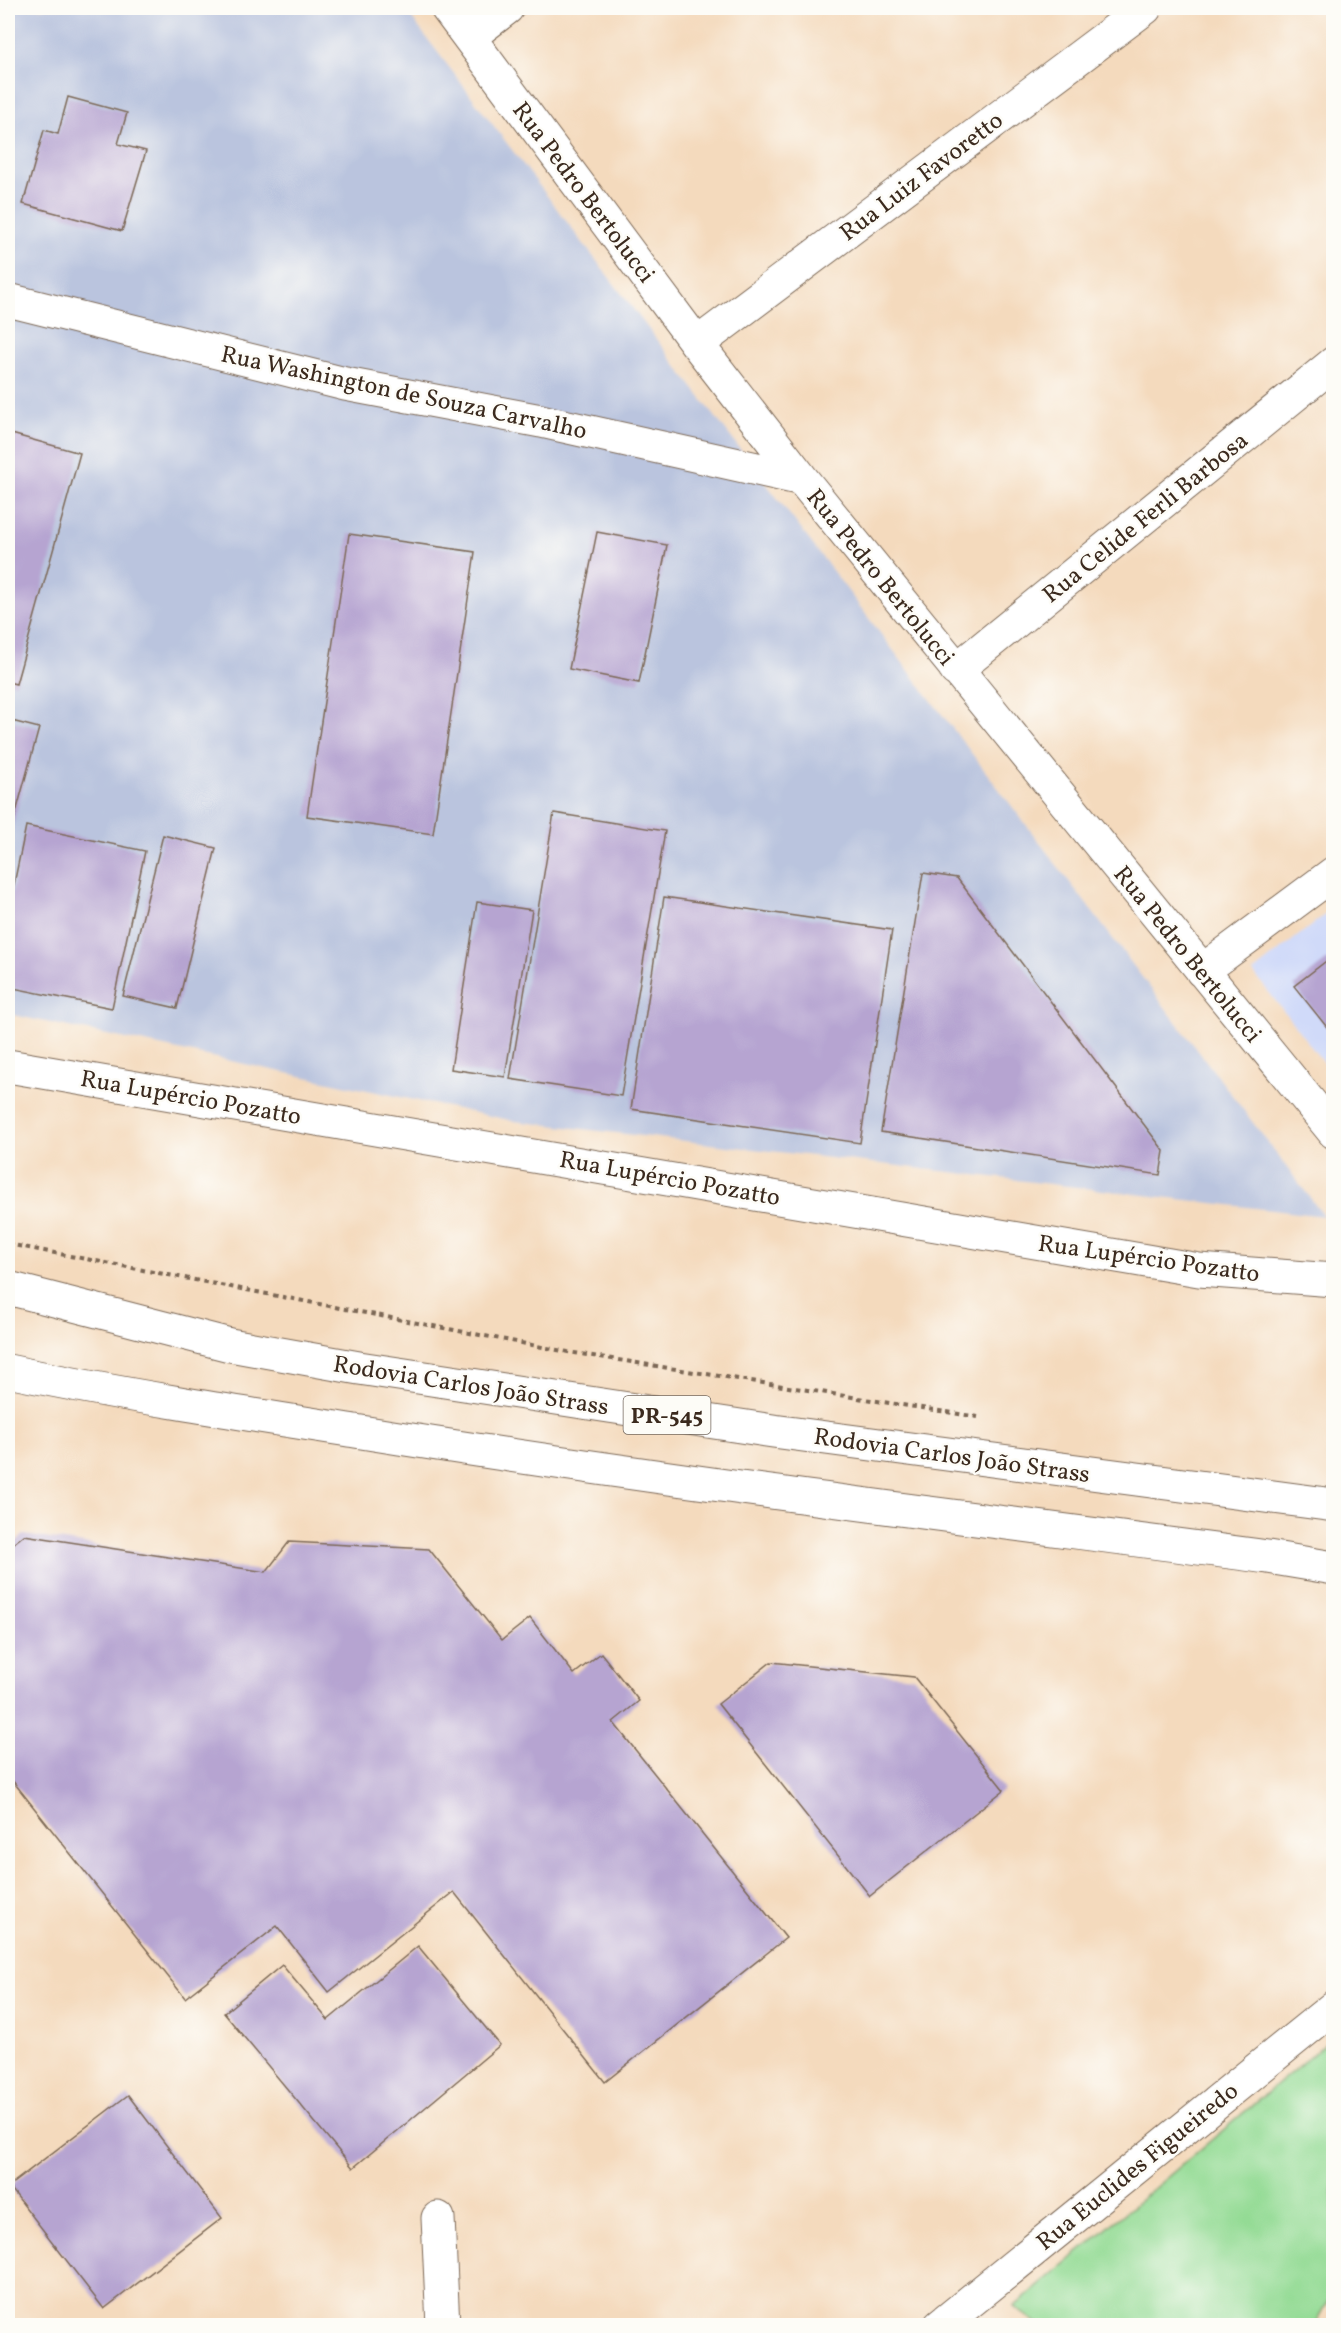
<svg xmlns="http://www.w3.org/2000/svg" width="1341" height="2333" font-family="Vollkorn,serif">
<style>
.built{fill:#d0daf9}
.industrial{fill:#bac4de}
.green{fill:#94db95;stroke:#68825a;stroke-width:1.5}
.building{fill:#b6a4d1}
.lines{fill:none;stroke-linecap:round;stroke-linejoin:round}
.minor-casing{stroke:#7c6856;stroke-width:35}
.highway-casing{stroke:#7c6856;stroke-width:35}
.path{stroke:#7c6856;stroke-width:4;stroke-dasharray:4.5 4.5;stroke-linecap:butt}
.minor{stroke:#fff;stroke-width:33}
.highway{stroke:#fff;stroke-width:33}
.labels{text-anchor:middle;stroke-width:5;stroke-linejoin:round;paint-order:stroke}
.shield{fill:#fdfcf7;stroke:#75695f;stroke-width:1.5}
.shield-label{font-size:22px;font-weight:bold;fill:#3b2a1e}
.street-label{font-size:24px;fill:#3b2a1e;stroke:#fdfcf7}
</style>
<rect width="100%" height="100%" fill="#fdfcf7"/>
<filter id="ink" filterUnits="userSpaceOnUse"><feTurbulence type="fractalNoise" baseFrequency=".0167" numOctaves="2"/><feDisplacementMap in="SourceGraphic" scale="12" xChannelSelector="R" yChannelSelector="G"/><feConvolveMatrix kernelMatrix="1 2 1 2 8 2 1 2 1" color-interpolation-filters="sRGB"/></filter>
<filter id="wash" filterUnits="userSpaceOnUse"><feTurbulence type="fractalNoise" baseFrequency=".008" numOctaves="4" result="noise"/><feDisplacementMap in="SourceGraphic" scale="24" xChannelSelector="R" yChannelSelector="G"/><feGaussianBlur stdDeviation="1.35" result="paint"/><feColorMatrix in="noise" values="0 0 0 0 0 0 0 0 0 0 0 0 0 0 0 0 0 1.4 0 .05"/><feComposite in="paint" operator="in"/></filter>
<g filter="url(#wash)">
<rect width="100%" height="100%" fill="#f4dabd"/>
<path class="built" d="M1333 908V1075L1253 972Z"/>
<path class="industrial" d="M8 8H404L1324 1216 514 1121 8 1014Z"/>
<path class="green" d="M1333 2037V2293L1315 2325H1039L1014 2307Z"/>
<g id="blocks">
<path class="building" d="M68 97 127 113 118 144 146 151 122 231 23 204 44 130 58 134Z
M8 433 80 453 16 684 8 682Z
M597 532 667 545 639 683 569 669Z
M349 534 475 552 433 834 307 816Z
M8 720 39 728 8 842Z
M554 813 665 831 621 1096 510 1079Z
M26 826 145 851 112 1008 8 987V913Z
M163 835 216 848 177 1008 123 996Z
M923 873 957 878 1164 1151 1160 1175 881 1132Z
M664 897 892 930 860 1143 631 1109Z
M477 902 532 910 505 1077 451 1069Z
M1334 955V1036L1294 986Z
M24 1535 266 1572 289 1542 429 1549 502 1640 530 1618 574 1674 601 1653 639 1701 613 1722 786 1938 605 2082 454 1892 329 1992 277 1926 185 1998 8 1775V1548Z
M771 1662 914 1677 1004 1790 870 1896 718 1704Z
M418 1946 500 2045 353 2168 224 2013 282 1965 328 2020Z
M128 2095 222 2218 104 2309 9 2186Z"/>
</g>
</g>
<g filter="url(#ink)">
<use href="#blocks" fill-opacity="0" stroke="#7c6856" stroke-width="1.5"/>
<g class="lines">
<g class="minor-casing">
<path id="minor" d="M447 8 697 344 802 479 1334 1132
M469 37 507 8
M8 300 345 384 541 421 802 479
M697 344 1145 8
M956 670 1334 363
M1202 971 1334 873
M8 1066 1199 1270 1334 1280
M438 2218 443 2326
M940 2326 1334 2007"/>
</g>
<g class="highway-casing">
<path id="highway" d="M8 1288 230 1345 359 1368 773 1431 1334 1505
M8 1371C122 1395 239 1413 355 1431 658 1480 964 1517 1268 1557L1334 1568"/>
</g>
<path class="path" d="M8 1244 568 1352 978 1417"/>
<use href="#minor" class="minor"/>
<use href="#highway" class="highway"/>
</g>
</g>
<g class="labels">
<rect class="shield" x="623.5" y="1396" width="87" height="38" rx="4.5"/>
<g class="shield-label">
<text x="667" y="1423">PR-545</text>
</g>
<g class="street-label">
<text transform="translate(921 176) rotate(-37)" y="8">Rua Luiz Favoretto</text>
<text transform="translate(584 192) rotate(53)" y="8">Rua Pedro Bertolucci</text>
<text transform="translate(404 392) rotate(12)" y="8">Rua Washington de Souza Carvalho</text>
<text transform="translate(1145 517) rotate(-39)" y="8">Rua Celide Ferli Barbosa</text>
<text transform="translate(881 577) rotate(51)" y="8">Rua Pedro Bertolucci</text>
<text transform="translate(1188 954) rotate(51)" y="8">Rua Pedro Bertolucci</text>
<text transform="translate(191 1097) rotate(10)" y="8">Rua Lupércio Pozatto</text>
<text transform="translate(670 1178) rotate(10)" y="8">Rua Lupércio Pozatto</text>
<text transform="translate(1149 1258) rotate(8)" y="8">Rua Lupércio Pozatto</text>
<text transform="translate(471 1385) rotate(9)" y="8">Rodovia Carlos João Strass</text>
<text transform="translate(952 1455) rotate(8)" y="8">Rodovia Carlos João Strass</text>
<text transform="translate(1137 2166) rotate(-39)" y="8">Rua Euclides Figueiredo</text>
</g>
</g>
<rect width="1341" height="2333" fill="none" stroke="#fdfcf7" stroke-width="30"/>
</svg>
